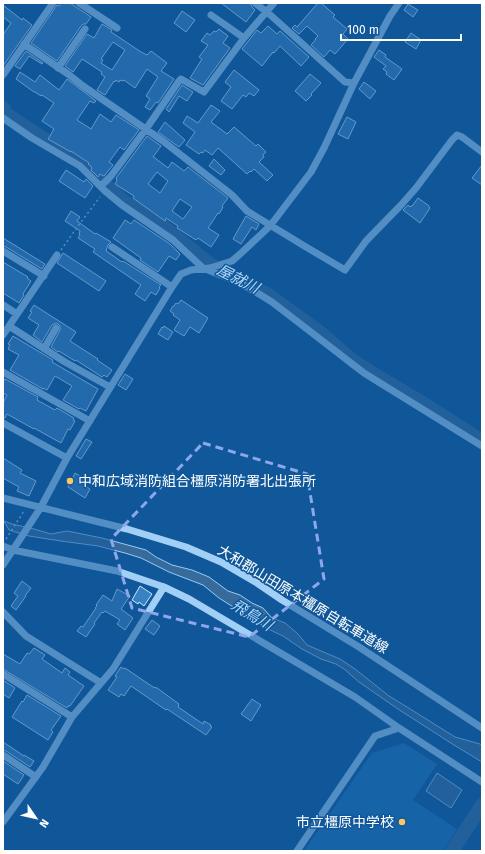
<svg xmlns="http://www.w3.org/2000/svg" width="485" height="854" font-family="'Fira Sans','Noto Sans JP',sans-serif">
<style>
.green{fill:#1e71b8}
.water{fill:#376b9b;stroke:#94cbf8}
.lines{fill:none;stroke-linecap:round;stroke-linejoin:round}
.river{stroke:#376b9b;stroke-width:14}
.building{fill:#3881c2;stroke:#cbe6fe;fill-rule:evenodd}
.path{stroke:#a2cff5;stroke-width:1.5;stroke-dasharray:2 3;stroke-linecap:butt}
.minor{stroke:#a2cff5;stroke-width:7}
.marked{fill:none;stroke:#8ea6ec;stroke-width:3;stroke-dasharray:8 5;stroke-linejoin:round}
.poi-dot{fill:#ffc666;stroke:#10589a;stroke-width:1.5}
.labels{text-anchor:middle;stroke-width:3;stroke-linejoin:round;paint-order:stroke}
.poi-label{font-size:14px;fill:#fff;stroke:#10589a;text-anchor:start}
.street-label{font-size:14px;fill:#fff;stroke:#10589a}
.water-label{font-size:15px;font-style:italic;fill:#afd8fb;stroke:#10589a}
</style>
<rect width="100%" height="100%" fill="#10589a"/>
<path class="green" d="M404 743 437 764 413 800 457 829 443 851H304L372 753Z"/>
<path class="water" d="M4 521 12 524 34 529 51 534 67 531 102 538 146 550 156 557 172 565 192 570 209 577 228 591 240 595 252 603 263 608 272 618 285 623 298 634 307 645 340 659 355 669 389 696 407 707 455 737 480 744 482 745V762L454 745 398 709 359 682 344 669 336 664 321 659 302 649 283 636 268 629 219 598 203 585 169 572 141 558 125 553 98 546 61 541 29 536 9 530Z
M437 773 462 790 451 808 426 791Z"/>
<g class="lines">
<path class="river" d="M3 108 6 114 83 164 122 200 158 222 208 263 219 270 267 294 322 334 353 361 372 373 419 401 482 441
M452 851 482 805"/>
</g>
<path class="building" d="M61 3H70L91 17 86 24H83L81 26 57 61 31 43 57 5 59 6Z
M221 3H250L252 7 255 10 246 22Z
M318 3H321L335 15 333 17 347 29 343 34 348 39 335 54 330 50 324 57 311 45 316 39H315L318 36 307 26 299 34 292 28 295 25 297 27Z
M408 4 418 10 413 17 404 10Z
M3 5 22 20 23 18 32 25 3 66V35L11 23 3 17Z
M182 11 195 20 186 32 174 23Z
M102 24 112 30 111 32 141 52 147 55 151 51 167 63 161 71 174 79 158 103 156 102 150 110 145 107 150 99 146 96 158 77 147 69 135 88 124 80 123 81 120 80 119 82 116 80 115 82 114 81 105 95 97 90 105 77 101 74 102 72 82 59 73 72 65 66 87 34 94 38ZM113 42 125 50 112 70 101 63 103 60 101 59Z
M268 26 277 34 280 31 309 57 301 66 280 46 274 53 273 52 262 66 242 49 257 30 261 33Z
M219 29 228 36 223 43 230 48 203 85 190 78 202 59 199 57 208 45 201 41 207 33 210 35 214 31 216 32Z
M411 33 421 40 416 49 405 42Z
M379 50 386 55 385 57 402 69 394 80 386 74 387 72 383 69 386 66 374 57Z
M26 51 43 63 42 64 29 56 20 69 15 66Z
M234 70 259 90 254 96 249 93 246 97 243 95 232 109 221 101 231 87 225 82Z
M20 72 35 82 40 75 59 90 67 79 96 101 94 103 90 101 77 120 91 129 100 114 111 122 116 115 139 130 124 150 120 147 109 162 113 165 104 176 100 174 98 177 91 170 92 168 91 167V166L88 164 89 163 71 151V152L48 139 54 129 42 121 54 103 42 95 41 96 35 92H34L16 79Z
M310 74 321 83 311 94 312 95 306 101 295 91Z
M364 82 376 91 370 99 359 89Z
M182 85 193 92 187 101 179 96 169 112 166 109Z
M211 105 220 111 211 122 227 134 234 127 256 146 258 144 266 152 263 155 264 157 259 162 273 175 267 181 254 169 251 172 250 171 247 174 218 148 212 155 205 150 203 153 201 152 199 154 186 145 195 132 183 123 187 116 198 123Z
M347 117 356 122 348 139 338 134Z
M165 122 185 140 179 147 158 132Z
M147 136 161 146 153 157 155 158 168 168 172 162 184 171 188 167 228 198 222 206 223 207 219 214 218 213 208 228 219 235 211 247 198 238 196 240 177 228 178 226 166 218 165 221 133 198 134 196 115 184 117 181 116 178ZM157 172 168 181 160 193 148 184ZM180 199 192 207 183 219 172 211Z
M214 159 225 170 221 175 209 166Z
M482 165V185L472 178Z
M66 170 84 182 86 179 93 186 85 198 59 181Z
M418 198 429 206V207L430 208 420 223 403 210 408 205 410 207 411 206H412Z
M71 211 80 217 77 221 95 234 96 233 111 242 108 245 106 251 122 262 123 261 161 285 159 287 160 288 156 295 151 292 145 301 135 294 141 285 93 252 95 249 78 238 80 235 79 234 80 231 65 221Z
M246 216 259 224 256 230 252 227 241 244 233 239Z
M125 220 131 224 134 220 170 244 180 254 176 260 169 256 158 272 140 260 141 258 113 238Z
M3 238 45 264 42 269 6 247 3 246Z
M63 253 106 281 99 291 57 263Z
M3 262 28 277 27 278 31 281 23 294 24 295 19 303 3 293Z
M181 300 208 318 199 333 190 327 184 336 174 330 180 320 173 315 174 314 170 311 173 306H174L176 303 178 304Z
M34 305 76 332 70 341 98 359 97 360 112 370 107 377 104 375 102 377 76 360 75 361 59 351 58 352 51 347 60 330V326L58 324 56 323 52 325 42 342 33 335 39 325 28 318 32 312 30 311Z
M164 326 173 332 168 340 158 334 162 327 163 328Z
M13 336 53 360 52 362 98 389 86 411 80 408 79 409 63 400 72 386 55 376 47 390 43 388V389L10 370 19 355 8 349 10 345 8 344Z
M125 374 133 379 126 390 118 385Z
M5 379 38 397 37 400 55 410 57 408 74 418 73 420 75 421 70 430 68 429 61 443 34 428V429L7 414 5 418H3V403L7 395 3 393V382Z
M86 439 92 442 81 459 76 456Z
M3 458 22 470 20 473 36 481 29 496 17 491 19 487 3 478Z
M75 473 87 480 84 485 90 489 85 498 68 487Z
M22 581 31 588 25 596H26L16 610 11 606 18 596 14 593Z
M140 586 152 594 144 606 139 602 138 604 132 600Z
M117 589 130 596 121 609 133 618 125 630 117 624 120 620 105 611 103 613 102 612 94 623 95 624 86 637 77 631 81 626 83 627 96 608H95L97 606 96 605 103 595 112 601Z
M152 620 160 626 154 635 145 629Z
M34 648 45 655 42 659 62 673 65 668 70 672 68 675 84 686 70 706H68L67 708 3 669V654L20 664 27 653 29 654Z
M121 667 124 669 125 668 153 687 157 688 179 704 178 707 203 724 204 721 211 725 210 726 212 727 206 735 167 709 166 710 131 686 124 696 121 694 119 697 108 690 117 677 115 676Z
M3 680 15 688 9 698 3 694Z
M27 695 61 716 51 730 53 732 48 740 12 717 22 701 23 702Z
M252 699 261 705 251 721 241 714Z
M3 742 24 756V755L34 761 30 767 6 751 3 750Z
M3 761 24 775 18 784 3 774Z"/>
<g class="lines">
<path class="path" d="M61 250 78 226 100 197
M6 539 24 511"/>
<path class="minor" d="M79 3 117 28
M255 3 267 12 345 82 354 83
M211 15 244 38
M24 44 68 74 83 86 163 141 232 195 247 211 306 247 345 270 366 241 402 204 416 188 452 140 457 135 462 137 482 152
M58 68 85 29
M3 75 53 3
M3 118 32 138 80 166 105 191 122 205 173 240 203 268 243 284 272 302 364 373 482 446
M101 186 111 176 146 129 179 81 181 79 204 92 244 38 274 3
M112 247 172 287
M3 251 44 276
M3 305 17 314
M9 326 65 362 110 387
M3 335 57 255
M44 349 56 328
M3 372 90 421
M3 423 67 458
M3 498 127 529 186 547 221 562 257 583 282 600 359 647 482 728
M3 546 13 550 117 571 164 587 189 599 355 697 399 728 482 782
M3 565 41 507 67 458 172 287 181 274 191 270 210 268 232 261 239 255 270 226 311 172 324 148 354 83 390 16 399 3
M3 612 26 636 101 683
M3 674 72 717
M3 755 36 777
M3 822 43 767 72 717 113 669 164 587
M297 851 375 736 399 728"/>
</g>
<path d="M0 0H485V854H0ZM203 443 307 474 324 579 249 637 132 608 111 539Z" fill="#10589a" fill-opacity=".55" fill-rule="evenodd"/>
<path class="marked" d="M203 443 307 474 324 579 249 637 132 608 111 539Z"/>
<g class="poi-dot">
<circle cx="70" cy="481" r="4"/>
<circle cx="402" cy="822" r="4"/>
</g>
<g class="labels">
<g class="poi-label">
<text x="78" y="486">中和広域消防組合橿原消防署北出張所</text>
<text x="394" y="827" text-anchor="end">市立橿原中学校</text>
</g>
<g class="street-label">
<text transform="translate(303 599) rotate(31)" y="5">大和郡山田原本橿原自転車道線</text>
</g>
<g class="water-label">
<text transform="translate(238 279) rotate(27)" y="5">屋就川</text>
<text transform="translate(252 615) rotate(31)" y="5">飛鳥川</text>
</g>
</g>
<rect width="485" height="854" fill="none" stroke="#ffffff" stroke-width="8"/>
<g transform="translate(36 818) rotate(124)" stroke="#10589a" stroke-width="3" paint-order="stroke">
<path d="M0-3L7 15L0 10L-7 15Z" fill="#ffffff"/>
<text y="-6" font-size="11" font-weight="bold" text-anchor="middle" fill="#ffffff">N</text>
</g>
<path d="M341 34v6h120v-6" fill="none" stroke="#ffffff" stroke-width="2"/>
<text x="347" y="34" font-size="12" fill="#ffffff" stroke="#10589a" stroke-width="3" paint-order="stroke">100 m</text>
</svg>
